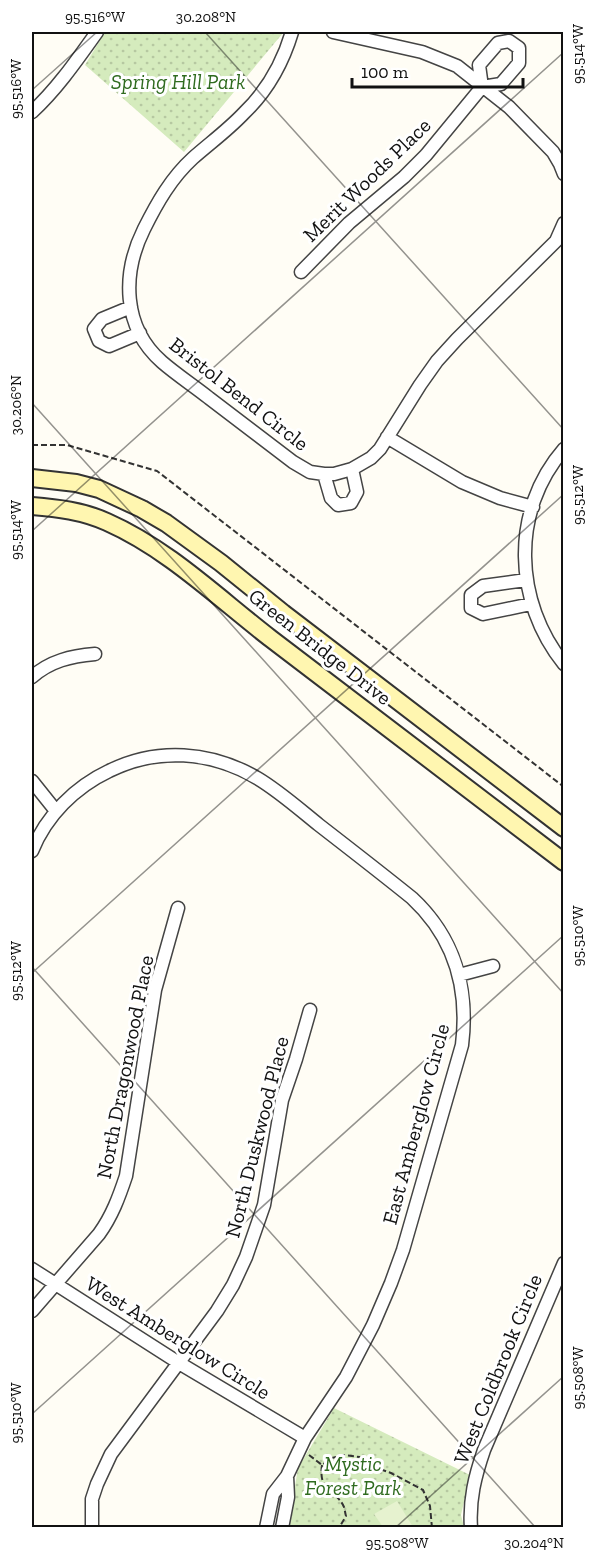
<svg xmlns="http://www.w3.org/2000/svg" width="595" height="1559" font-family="'Zilla Slab',serif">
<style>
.park{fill:url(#park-dots)}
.pitch{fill:#e6f2cf}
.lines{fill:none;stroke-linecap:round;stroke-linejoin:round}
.minor-casing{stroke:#444;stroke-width:15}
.secondary-casing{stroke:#333;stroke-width:20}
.path{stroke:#333;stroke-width:2;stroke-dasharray:6 3;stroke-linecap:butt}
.minor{stroke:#fff;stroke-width:12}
.secondary{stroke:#fff6b0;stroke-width:16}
.ticks{fill:none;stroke:#111;stroke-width:1.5;stroke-opacity:0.45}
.labels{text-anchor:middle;stroke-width:6;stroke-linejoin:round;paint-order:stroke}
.park-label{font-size:21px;font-style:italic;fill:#2f6b1f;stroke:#fff}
.street-label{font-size:21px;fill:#111;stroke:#fff}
.neatline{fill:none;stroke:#111;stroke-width:2}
.ticks-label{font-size:15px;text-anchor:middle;fill:#111}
</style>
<defs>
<pattern id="park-dots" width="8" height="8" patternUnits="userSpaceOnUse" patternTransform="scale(1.5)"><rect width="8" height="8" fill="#d5ebbd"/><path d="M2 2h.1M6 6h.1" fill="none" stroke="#b6c8a1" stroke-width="1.8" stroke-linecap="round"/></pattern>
</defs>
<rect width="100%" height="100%" fill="#fffdf5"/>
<path class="park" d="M105 32H280L283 33 184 152 85 65Z
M334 1408 470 1475 461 1515 464 1527 288 1528 298 1468Z"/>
<path class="pitch" d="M397 1501 413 1527H383L374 1514Z"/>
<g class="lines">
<g class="minor-casing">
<path id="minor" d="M292 32C283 62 267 91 244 113 228 130 210 143 193 158 171 178 157 203 144 229 122 273 122 327 162 362 177 375 194 386 209 398 237 419 265 441 293 462L310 472 324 474H334L352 469 371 458 380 449 420 385 437 361 457 339 556 241 564 223
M333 32 422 52 457 66 509 107 553 152 560 164 564 174
M509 41 519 48V63L501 84 482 87 479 65 498 43Z
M32 112C57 89 77 60 97 32
M301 272 349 223 404 177 426 155 482 87
M131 307 102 319 94 329 99 341 109 346 140 333
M387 437 462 482 500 498 533 507
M564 449C510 511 514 602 564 664
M324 474 331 498 338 505 351 503 357 492 352 469
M526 580 483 586 471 595V608L483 614 531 604
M32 677C50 661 71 656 95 654
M32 781 56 811
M32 851C46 816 75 787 109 771 157 747 211 751 257 778 279 791 299 809 319 825 350 849 381 873 412 898 454 937 469 988 462 1045L403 1250 391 1283 373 1325 346 1377 305 1438 287 1476 273 1494 266 1528
M459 975 493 966
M32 1269 179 1363 305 1438
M32 1311 99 1234C112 1216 119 1197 126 1176L155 990 178 908
M92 1528V1499L97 1484 111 1454 217 1311 233 1285 246 1257 264 1205 282 1100 296 1059 310 1010
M282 1528 288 1497 287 1476
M471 1528C469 1500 475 1476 484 1450L564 1263"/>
</g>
<g class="secondary-casing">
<path id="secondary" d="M32 478 76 483 99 489 142 509 166 523 221 563 283 613 564 828
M32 506C57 508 83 511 107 522 168 549 217 597 270 638 368 713 466 788 564 862"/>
</g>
<path class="path" d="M32 445H67L157 471 564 787
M309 1455 322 1465 332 1458 343 1455 360 1457 377 1468 391 1473 423 1490 430 1506 432 1528
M322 1465C318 1493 336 1489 344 1507 345 1510 345 1513 346 1516L339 1528"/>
<use href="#minor" class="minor"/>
<use href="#secondary" class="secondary"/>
</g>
<path class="ticks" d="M205 32 564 430M32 90 97 32M32 403 564 994M32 531 564 52M32 967 536 1528M32 973 564 494M32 1414 564 935M395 1528 564 1376"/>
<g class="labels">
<g class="park-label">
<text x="178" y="89">Spring Hill Park</text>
<text x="353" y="1471">Mystic<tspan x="353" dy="24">Forest Park</tspan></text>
</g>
<g class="street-label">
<text transform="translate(367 180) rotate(-44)" y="7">Merit Woods Place</text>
<text transform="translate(239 394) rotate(38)" y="7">Bristol Bend Circle</text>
<text transform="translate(320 647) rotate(38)" y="7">Green Bridge Drive</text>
<text transform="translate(125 1067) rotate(-79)" y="7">North Dragonwood Place</text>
<text transform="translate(416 1124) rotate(-75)" y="7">East Amberglow Circle</text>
<text transform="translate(257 1137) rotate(-76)" y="7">North Duskwood Place</text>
<text transform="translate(178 1338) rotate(32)" y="7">West Amberglow Circle</text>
<text transform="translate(498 1369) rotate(-68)" y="7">West Coldbrook Circle</text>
</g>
</g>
<rect width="595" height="1559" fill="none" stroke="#ffffff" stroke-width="66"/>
<path d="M352 78v9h171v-9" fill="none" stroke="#111111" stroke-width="3"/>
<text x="361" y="78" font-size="18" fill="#111111" stroke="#ffffff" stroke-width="4.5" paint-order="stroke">100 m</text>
<rect x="33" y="33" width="529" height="1493" class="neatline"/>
<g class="ticks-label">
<text x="95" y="22">95.516°W</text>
<text x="206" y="22">30.208°N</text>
<text transform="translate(578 54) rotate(-90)" y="5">95.514°W</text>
<text transform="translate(16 89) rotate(-90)" y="5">95.516°W</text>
<text transform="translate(16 405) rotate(-90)" y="5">30.206°N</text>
<text transform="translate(578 495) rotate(-90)" y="5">95.512°W</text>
<text transform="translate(16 530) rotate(-90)" y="5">95.514°W</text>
<text transform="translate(578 936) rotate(-90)" y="5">95.510°W</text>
<text transform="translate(16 971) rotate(-90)" y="5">95.512°W</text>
<text transform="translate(578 1378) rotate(-90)" y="5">95.508°W</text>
<text transform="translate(16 1413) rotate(-90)" y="5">95.510°W</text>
<text x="397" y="1548">95.508°W</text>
<text x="534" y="1548">30.204°N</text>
</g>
</svg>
